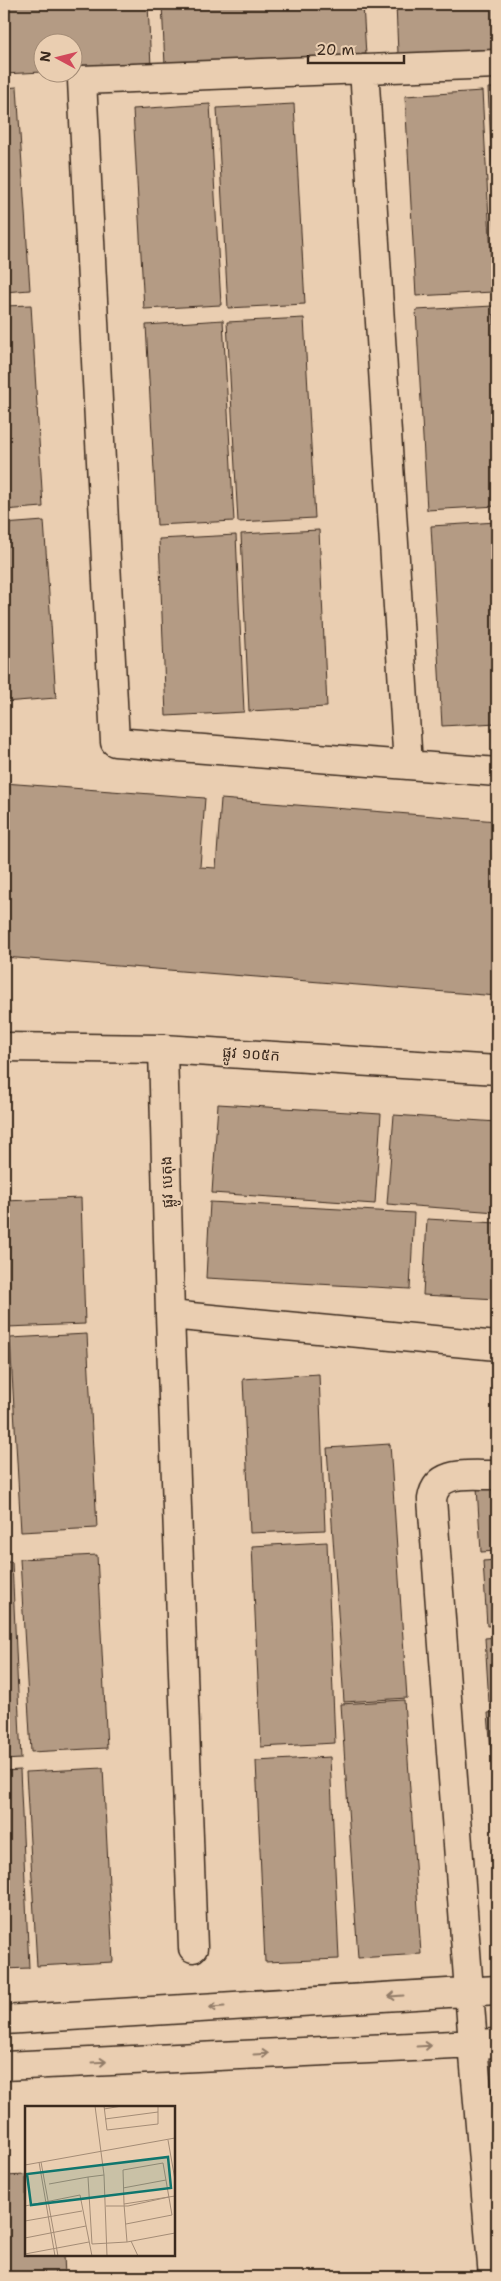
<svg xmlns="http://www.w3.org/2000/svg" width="501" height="2281" font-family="'Shantell Sans','Noto Sans Khmer',sans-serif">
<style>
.building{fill:#b49b84;stroke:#3b2a1e}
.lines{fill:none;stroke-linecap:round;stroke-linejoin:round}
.minor-casing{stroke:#3b2a1e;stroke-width:31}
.secondary-casing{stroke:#3b2a1e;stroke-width:31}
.minor{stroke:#eaceb1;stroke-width:28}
.secondary{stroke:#eaceb1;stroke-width:28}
.oneway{stroke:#927c68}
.labels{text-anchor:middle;stroke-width:4;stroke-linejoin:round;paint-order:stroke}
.street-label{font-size:15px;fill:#3b2a1e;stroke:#eaceb1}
.inset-road{fill:none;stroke:#a48c76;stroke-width:1}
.view{fill:#0f766e;fill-opacity:0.15;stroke:#0f766e;stroke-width:2.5}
.inset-edge{fill:none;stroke:#3b2a1e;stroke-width:2.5}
</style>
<rect width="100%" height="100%" fill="#eaceb1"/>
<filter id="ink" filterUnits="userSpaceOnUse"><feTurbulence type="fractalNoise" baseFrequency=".02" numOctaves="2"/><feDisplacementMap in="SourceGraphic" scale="10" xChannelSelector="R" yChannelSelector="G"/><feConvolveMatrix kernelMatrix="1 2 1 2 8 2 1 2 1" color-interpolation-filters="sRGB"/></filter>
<g filter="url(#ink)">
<path class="building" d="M4 4H148L151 67 72 70V42H42V72L4 74Z
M162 4H363L366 55 165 65Z
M396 4H497V49L398 54Z
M17 87 30 290 4 292V88Z
M488 88H497V260Z
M482 91 493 292 416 296 405 96Z
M210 104 221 305 144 309 133 109Z
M294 104 305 304 228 308 217 108Z
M31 305 43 507 4 510V306Z
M493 306 497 385V506L427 510 416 310Z
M304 318 315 518 238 522 227 322Z
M223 320 234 521 157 525 146 325Z
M44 521 56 698 4 702V524Z
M497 522V723L442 726 431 526Z
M319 530 327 707 249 711 241 534Z
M236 535 244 712 166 716 159 539Z
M4 783 205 798 200 867 216 868 221 799 497 821V996L4 957Z
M218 1104 381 1114 375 1204 212 1193Z
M394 1115 497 1122V1212L387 1204Z
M81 1198 85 1324 7 1327 4 1201Z
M210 1202 414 1213 410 1289 206 1278Z
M427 1219 497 1223V1299L423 1295Z
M87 1334 97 1528 21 1532 10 1338Z
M319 1374 325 1530 250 1533 243 1379Z
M390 1444 407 1698 344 1702 327 1448Z
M497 1486V1551L481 1552 477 1487Z
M4 1493 6 1533H4Z
M327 1542 335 1743 261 1747 252 1546Z
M97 1555 107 1748 31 1752 20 1559Z
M497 1560V1625L487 1626 483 1561Z
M4 1562H12L21 1759 4 1760Z
M497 1637V1703H489L485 1638Z
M404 1700 421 1954 358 1958 341 1704Z
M497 1712V1778H493L488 1713Z
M330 1757 339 1959 265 1962 256 1761Z
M103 1768 113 1962 37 1966 26 1772Z
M20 1770 29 1968 4 1969V1771Z
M494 1789H497V1830Z
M26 2175V2255H64L65 2277H4V2176Z"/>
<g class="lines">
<g class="minor-casing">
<path id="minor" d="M497 64 82 80 115 742 497 772
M364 69 408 765
M163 1049 170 1315
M193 1948 170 1315 497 1346
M4 2020 497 1990
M4 2066 497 2043
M493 2277 473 2044 432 1499C437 1468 472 1476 497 1475"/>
</g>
<g class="secondary-casing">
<path id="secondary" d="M4 1047 163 1049 497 1070"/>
</g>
<use href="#minor" class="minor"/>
<use href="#secondary" class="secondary"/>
</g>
<defs><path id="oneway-shaft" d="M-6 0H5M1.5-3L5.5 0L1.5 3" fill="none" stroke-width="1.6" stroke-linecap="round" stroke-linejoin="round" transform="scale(1.25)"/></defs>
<g class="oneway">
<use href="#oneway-shaft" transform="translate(396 1996) rotate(176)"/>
<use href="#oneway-shaft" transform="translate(217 2007) rotate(176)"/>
<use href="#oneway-shaft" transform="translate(424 2046) rotate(-3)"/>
<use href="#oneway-shaft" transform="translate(261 2054) rotate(-3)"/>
<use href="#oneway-shaft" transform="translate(99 2062) rotate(-3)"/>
</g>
</g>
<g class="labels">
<g class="street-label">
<text transform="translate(251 1054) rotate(4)" y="5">ផ្លូវ ១០៥ក</text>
<text transform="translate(167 1182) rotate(-92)" y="5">ផ្លូវ បេតុង</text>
</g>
</g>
<g transform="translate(25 2106)">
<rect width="150" height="150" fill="#eaceb1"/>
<path class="inset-road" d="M70 0 79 69 82 150M79 0 82 24 133 18V0M79 3 97 0M80 13 133 6M143 34 150 74M14 56 30 150M16 56 33 150M0 59 150 32M63 71 79 69M24 78 63 71 67 138 102 136 99 98 98 64 138 57 147 109 101 118M98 82 141 74M99 98 150 90M0 100 55 89 67 150M81 100H103L144 91M0 115 57 105M0 132 61 120M106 135 113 150M102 136 150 127M0 148 64 136"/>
<path class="view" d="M143 51 146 82 6 99 2 68Z"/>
<rect width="150" height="150" class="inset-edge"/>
</g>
<rect width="501" height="2281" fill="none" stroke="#eaceb1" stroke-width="20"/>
<rect x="10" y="10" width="481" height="2261" fill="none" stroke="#3b2a1e" stroke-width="2" filter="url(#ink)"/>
<g transform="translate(58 58) rotate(277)"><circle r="24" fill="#eaceb1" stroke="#a48c76"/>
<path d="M0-4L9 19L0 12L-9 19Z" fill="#d1495b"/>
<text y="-8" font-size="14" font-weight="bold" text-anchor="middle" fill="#3b2a1e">N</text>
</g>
<path d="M308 55v8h96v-8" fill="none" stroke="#3b2a1e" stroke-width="2.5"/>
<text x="316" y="55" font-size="15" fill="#3b2a1e" stroke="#eaceb1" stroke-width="4" paint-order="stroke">20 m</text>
</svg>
